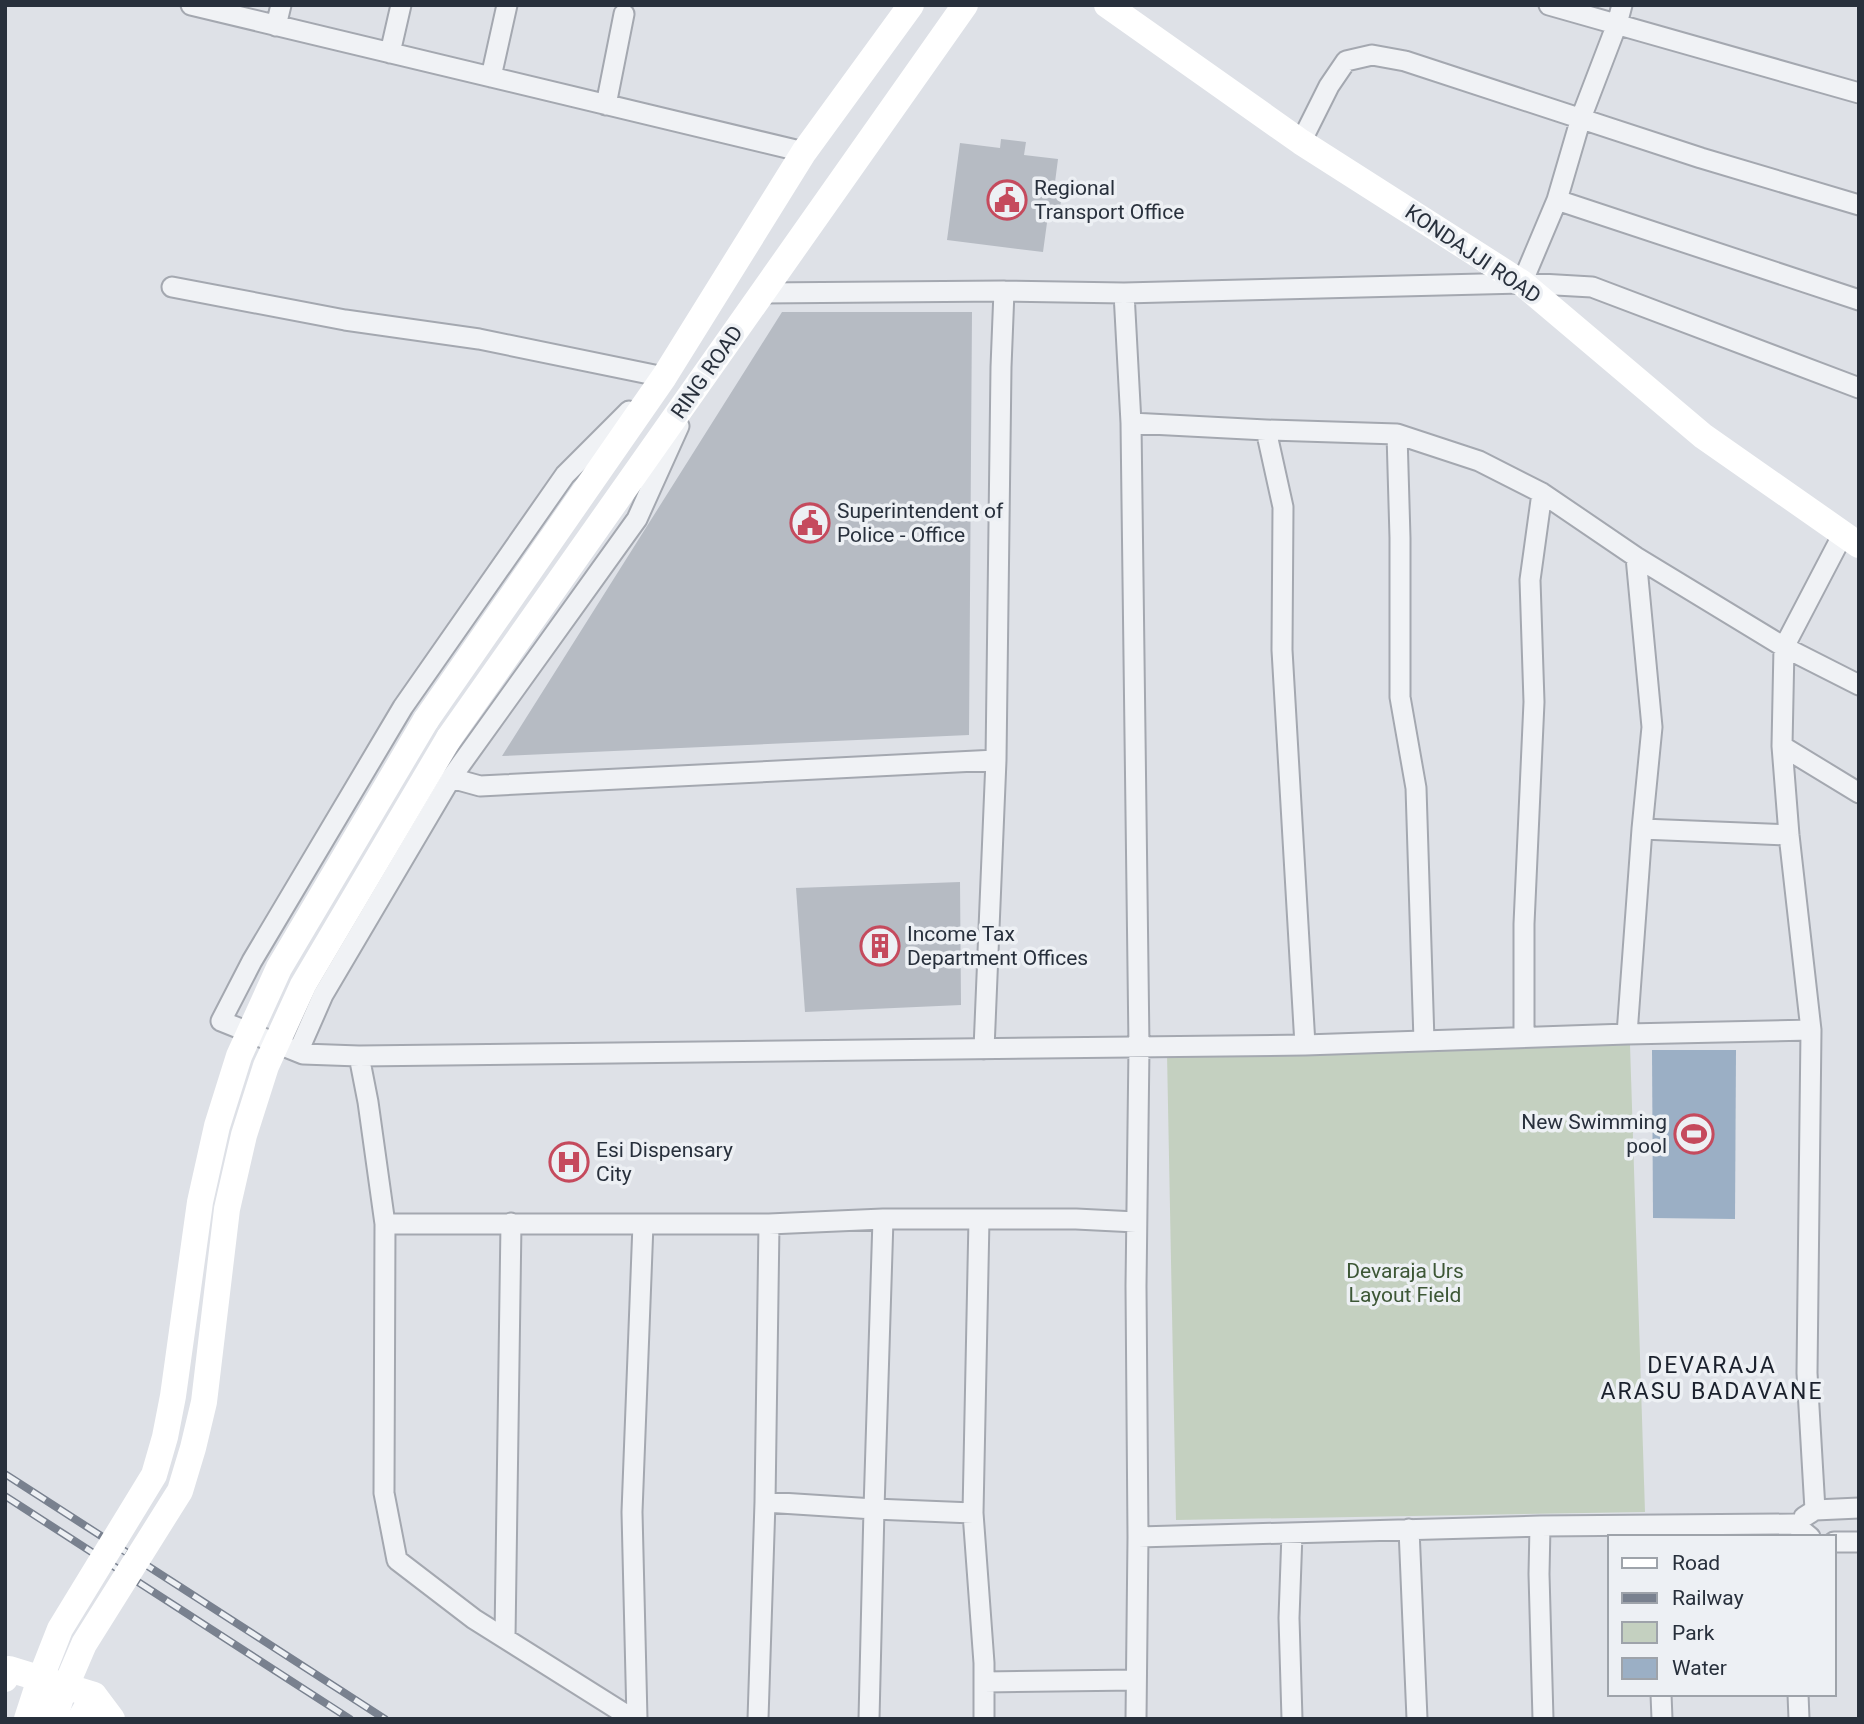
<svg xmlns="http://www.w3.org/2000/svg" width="1864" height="1724" font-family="Roboto,sans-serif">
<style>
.green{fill:#c4d0c0}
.water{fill:#9bafc5}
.building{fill:#b6bbc3}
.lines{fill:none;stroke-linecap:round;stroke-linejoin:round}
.street-casing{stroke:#a4a8b0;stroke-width:23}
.street{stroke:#f0f2f5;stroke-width:19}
.secondary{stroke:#fff;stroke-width:26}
.rail-casing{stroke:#79818f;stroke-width:8}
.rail{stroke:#edf0f4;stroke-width:5;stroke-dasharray:16;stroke-linecap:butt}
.secondary-bridge{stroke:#fff;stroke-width:26}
.labels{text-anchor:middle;stroke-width:7;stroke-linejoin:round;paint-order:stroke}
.poi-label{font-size:21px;fill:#28303c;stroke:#edf0f4;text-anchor:start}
.street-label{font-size:21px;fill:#28303c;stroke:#edf0f4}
.park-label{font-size:21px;fill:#3d5736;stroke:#edf0f4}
.neighbourhood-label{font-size:23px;letter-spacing:2px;fill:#1b212d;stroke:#edf0f4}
</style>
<rect width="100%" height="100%" fill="#dee1e7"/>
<path class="green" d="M1630 1045 1645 1512 1176 1520 1167 1053Z"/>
<path class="water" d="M1652 1050H1736L1735 1219 1653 1218Z"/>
<path class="building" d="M1001 139 1026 142 1024 155 1058 159 1054 190 1062 191 1060 209 1049 208 1043 252 947 240 960 143 1000 148Z
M782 312H972L969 735 502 756Z
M960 882 961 1005 805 1012 796 888Z"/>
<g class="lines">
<g class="street-casing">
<path id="street" d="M191 5 804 152
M1549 5 1859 93
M276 26 281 5
M390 53 401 5
M491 77 507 5
M606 105 624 14
M1301 142 1329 86 1346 61 1372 55 1405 61 1701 158 1859 205
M1557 200 1859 300
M1522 283 1557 200 1581 118 1617 24 1622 5
M172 287 345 320 479 339 664 377
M762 293 1004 291 1124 293 1522 283 1592 287 1859 388
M1124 293 1131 423 1139 1047 1136 1286 1138 1537 1540 1526 1794 1524 1810 1537
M629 411 565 475 403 707 252 961 221 1021 303 1054 359 1056 368 1102 385 1224 384 1493 397 1560 474 1619 633 1719
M1131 423 1266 430 1397 434 1479 461 1542 493 1636 557 1784 647 1859 685
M1266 430 1283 507 1282 650 1305 1045
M1397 434 1400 538V697L1416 788 1424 1041
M1782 746 1859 793
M451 778 480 786 996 760
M1642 829 1789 835
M1811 1030 1789 835 1782 746 1784 647 1843 534
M1627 1034 1642 829 1652 727 1636 557
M1524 1037V924L1534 702 1530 580 1542 493
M984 1049 996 760 1001 367 1004 291
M298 1052 323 995 451 778 637 519 679 426
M359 1056 1305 1045 1627 1034 1811 1030 1807 1373 1815 1510
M883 1219 874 1509 973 1513 984 1663V1719
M385 1224H769L883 1219H1076L1136 1222
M765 1502 874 1509 869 1719
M973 1513 979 1219
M1804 1517 1815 1510 1859 1508
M1540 1526 1539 1574 1543 1719
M1409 1529 1417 1719
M1292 1533 1289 1618 1292 1719
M1834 1542H1859
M505 1637 511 1223
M984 1682 1136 1680
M1661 1694 1662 1719
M1798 1694 1799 1719
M637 1719 632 1512 643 1224
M758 1719 765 1502 769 1224
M1136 1719 1138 1537"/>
</g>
<use href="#street" class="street"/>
<path class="secondary" d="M1107 5 1301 142 1522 283 1703 436 1859 545
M426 720 664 377 804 152 911 5
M449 738 965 5
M5 1679 9 1669 94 1695 112 1719
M80 1719 94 1695"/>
<g class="rail-casing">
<path id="rail" d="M5 1474 385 1719
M5 1496 350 1719"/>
</g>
<use href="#rail" class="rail"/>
<path class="secondary-bridge" d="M27 1719 38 1685 60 1629 154 1475 165 1437 173 1396 200 1202 217 1126 239 1056 279 968 426 720
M54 1719 60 1700 84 1644 180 1491 193 1448 204 1402 227 1209 244 1135 266 1066 303 985 449 738"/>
</g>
<defs>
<g id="civic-ring" transform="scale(2.0125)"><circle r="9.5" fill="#edf0f4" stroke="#c54a5d" stroke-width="1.5"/><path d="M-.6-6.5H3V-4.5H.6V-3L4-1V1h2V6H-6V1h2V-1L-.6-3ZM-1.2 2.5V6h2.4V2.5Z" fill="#c54a5d"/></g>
<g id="building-ring" transform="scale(2.0125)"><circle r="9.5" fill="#edf0f4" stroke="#c54a5d" stroke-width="1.5"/><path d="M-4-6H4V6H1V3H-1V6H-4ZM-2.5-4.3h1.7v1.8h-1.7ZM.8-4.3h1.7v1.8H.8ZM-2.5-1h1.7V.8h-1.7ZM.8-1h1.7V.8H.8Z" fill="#c54a5d"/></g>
<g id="stadium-ring" transform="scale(2.0125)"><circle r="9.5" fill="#edf0f4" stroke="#c54a5d" stroke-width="1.5"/><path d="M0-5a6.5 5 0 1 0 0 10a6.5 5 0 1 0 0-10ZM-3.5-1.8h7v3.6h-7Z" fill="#c54a5d"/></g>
<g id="hospital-ring" transform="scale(2.0125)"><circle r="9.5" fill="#edf0f4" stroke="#c54a5d" stroke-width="1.5"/><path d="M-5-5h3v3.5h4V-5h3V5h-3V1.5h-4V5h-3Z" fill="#c54a5d"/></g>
</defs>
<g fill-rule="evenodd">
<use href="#civic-ring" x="1007" y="200"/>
<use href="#civic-ring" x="810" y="523"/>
<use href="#building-ring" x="880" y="946"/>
<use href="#stadium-ring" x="1694" y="1134"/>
<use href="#hospital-ring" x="569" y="1162"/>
</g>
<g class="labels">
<g class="poi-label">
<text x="1034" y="195">Regional<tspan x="1034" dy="24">Transport Office</tspan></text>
<text x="837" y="518">Superintendent of<tspan x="837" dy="24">Police - Office</tspan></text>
<text x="907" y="941">Income Tax<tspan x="907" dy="24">Department Offices</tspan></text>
<text x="1667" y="1129" text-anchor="end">New Swimming<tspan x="1667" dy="24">pool</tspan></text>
<text x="596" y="1157">Esi Dispensary<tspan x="596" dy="24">City</tspan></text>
</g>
<g class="street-label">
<text transform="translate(1473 254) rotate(34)" y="7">KONDAJJI ROAD</text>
<text transform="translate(707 372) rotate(-55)" y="7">RING ROAD</text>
</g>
<g class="park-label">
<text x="1405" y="1278">Devaraja Urs<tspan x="1405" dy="24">Layout Field</tspan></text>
</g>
<g class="neighbourhood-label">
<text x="1712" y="1373">DEVARAJA<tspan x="1712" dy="26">ARASU BADAVANE</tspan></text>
</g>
</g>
<rect width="1864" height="1724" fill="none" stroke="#28303c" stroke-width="14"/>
<rect x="1608" y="1535" width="228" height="161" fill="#edf0f4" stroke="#9ea3aa" stroke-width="2"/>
<rect x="1622" y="1558" width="35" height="10" fill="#ffffff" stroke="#9ea3aa" stroke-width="2"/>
<text x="1672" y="1570" font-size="21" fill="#28303c">Road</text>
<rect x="1622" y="1593" width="35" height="10" fill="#79818f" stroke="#9ea3aa" stroke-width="2"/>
<text x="1672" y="1605" font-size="21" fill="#28303c">Railway</text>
<rect x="1622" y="1622" width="35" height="21" fill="#c4d0c0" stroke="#9ea3aa" stroke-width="2"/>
<text x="1672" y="1640" font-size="21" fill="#28303c">Park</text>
<rect x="1622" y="1658" width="35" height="21" fill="#9bafc5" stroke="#9ea3aa" stroke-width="2"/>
<text x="1672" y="1675" font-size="21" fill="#28303c">Water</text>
</svg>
